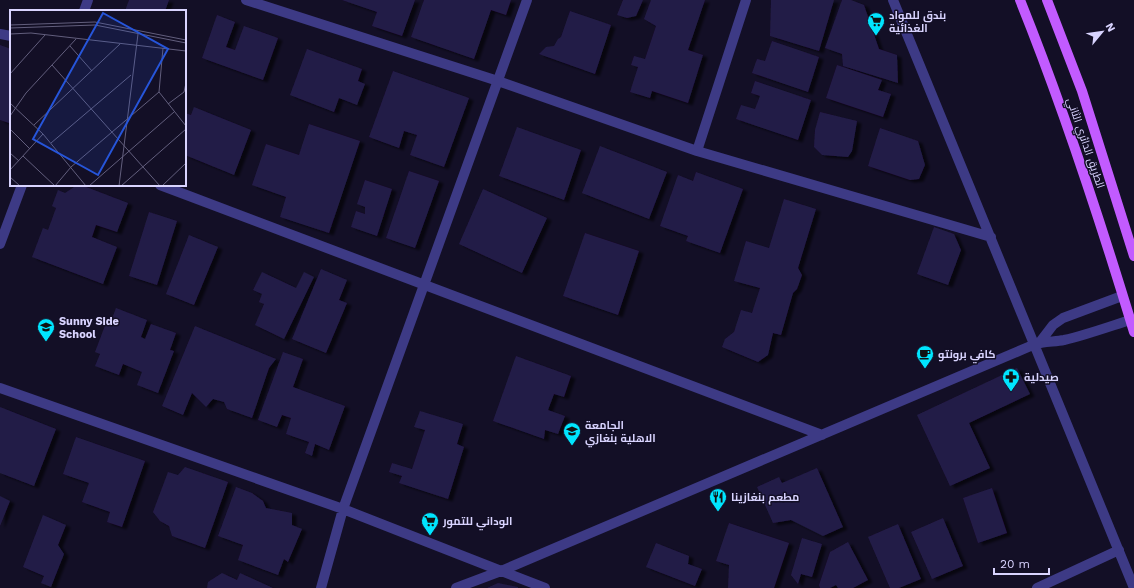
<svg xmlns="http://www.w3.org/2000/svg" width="1134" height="588" font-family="'Work Sans',Cairo,sans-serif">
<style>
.building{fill:#241b47;filter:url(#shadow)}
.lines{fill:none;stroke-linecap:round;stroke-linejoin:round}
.minor{stroke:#3d3a85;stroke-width:10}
.major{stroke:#c25bff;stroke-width:10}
.labels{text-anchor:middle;stroke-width:3;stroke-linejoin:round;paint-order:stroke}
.poi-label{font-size:11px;font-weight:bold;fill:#d9d4ff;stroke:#130f26;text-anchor:start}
.street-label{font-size:11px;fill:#d9d4ff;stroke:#130f26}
.inset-road{fill:none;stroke:#625e7d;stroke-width:1}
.view{fill:#2655da;fill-opacity:0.15;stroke:#2655da;stroke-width:2}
.inset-edge{fill:none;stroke:#d9d4ff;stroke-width:2}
</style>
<defs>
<filter id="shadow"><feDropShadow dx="4.5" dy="2.5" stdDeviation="1" flood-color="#0009"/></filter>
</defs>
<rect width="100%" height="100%" fill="#130f26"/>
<path class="building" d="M129 0H169L165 11H125Z
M342 0H415L402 36 372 26 377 12Z
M424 0H511L506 15 491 10 474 59 411 37Z
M623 0H643L636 16 627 18 617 15Z
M651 0H705L688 50 703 55 688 103 652 91 650 98 630 92 638 67 631 65 634 56 645 59 656 26 644 19Z
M771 0H834L819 51 770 36Z
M842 0H851L864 5 879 49 897 55 898 83 843 66 842 54 825 48Z
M570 11 611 25 595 74 539 54 546 47 554 46 558 39 561 37Z
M217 15 235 22 226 47 235 50 244 26 278 38 263 80 202 58Z
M772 41 819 57 808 92 752 73 757 59 765 61Z
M0 45 11 49V116L9 123 0 120Z
M307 49 362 69 358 81 365 84 357 105 339 98 334 112 290 95Z
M837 65 882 80 878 90 891 94 883 117 826 98Z
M393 71 469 98 444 167 410 155 417 135 404 131 399 148 369 137Z
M755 81 811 100 798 140 736 119 741 105 755 109 760 96 751 93Z
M194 107 251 130 234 175 185 155V113L191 115Z
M820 112 857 121 852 151 848 157 822 155 814 147 815 130Z
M309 124 360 141 329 233 280 217 286 197 252 185 266 144 299 155Z
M517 127 581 150 564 200 499 176Z
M880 128 918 141 925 165 919 179 910 180 868 166Z
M600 146 667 172 649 219 582 193Z
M409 171 439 181 415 248 386 238Z
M696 172 743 189 720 253 686 241 688 236 660 226 678 175 693 181Z
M365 180 392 189 377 236 351 227 356 211 365 214V207L357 204Z
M77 185H81L128 203 117 232 96 225 92 237 117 247 103 284 32 257 43 228 48 230 56 208 52 206 58 190 65 193Z
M483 189 547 218 522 273 459 244Z
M784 199 816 209 798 268 802 275 797 289 793 293 781 335 773 333 768 355 758 362 722 347 725 339 734 332 741 310 752 313 760 288 734 281 746 241 769 248Z
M149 212 177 221 157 285 129 276Z
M934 227 954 234 961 250 948 285 917 274Z
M585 233 639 251 618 315 563 296Z
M189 235 218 247 194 305 166 294Z
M321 269 347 280 339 300 347 303 326 353 292 339Z
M262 272 296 288 304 272 314 277 284 339 255 325 264 304 259 302 262 294 253 290Z
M116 308 147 320 141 337 145 339 151 324 176 333 170 350 174 351 158 393 137 385 142 372 123 364 119 375 95 366 100 354 95 352 106 323 110 324Z
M195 326 276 359 269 368 252 418 227 409 224 402 213 399 206 407 192 393 183 415 162 406Z
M283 352 303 359 293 387 345 406 329 450 315 444 312 456 305 453 309 442 286 434 291 418 282 415 277 427 258 420Z
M516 356 571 376 564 397 554 394 548 410 565 416 558 434 545 430 544 439 493 421Z
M1017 368 1030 394 969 423 990 468 950 486 917 415Z
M0 407 56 429 34 486 0 473Z
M420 411 463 424 457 444 464 447 448 499 399 483 402 476 389 472 392 463 412 469 425 430 414 427Z
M76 437 145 461 122 527 107 522 110 512 82 502 89 483 63 474Z
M185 467 228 482 205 548 172 536 169 526 160 521 153 512 168 472 178 475Z
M817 468 843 527 823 536 791 520 773 523 757 487 779 477 782 483Z
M236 487 252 493 263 501 266 508 292 513V525L302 529 288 562 284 559 278 575 238 560 243 545 218 536Z
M992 488 1007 533 978 543 963 498Z
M0 496 10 501 0 526Z
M43 515 66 525 58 545 64 554 51 587 41 583 44 576 23 567Z
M943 518 963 566 932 579 911 532Z
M729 523 789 543 774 588H728L729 565 716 561Z
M898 524 921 579 899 588H890L868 537Z
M802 538 822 544 812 577 801 574 798 584 791 575Z
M848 542 868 580 853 588H838L836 585 830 588H820L819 585 830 552Z
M656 543 689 556 688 564 702 569 695 586 646 567Z
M222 573 237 580 240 573 273 588H207L208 582Z
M498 583 518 587V588H487Z"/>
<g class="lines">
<path class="minor" d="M246 0 498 81 697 151 991 237
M893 0 1134 588
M84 11 88 0
M0 34 11 36
M697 151 746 0
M160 185 822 435
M0 244 22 185
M1040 342 1053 325 1063 318 1122 296
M0 388 343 509 545 588
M321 588 343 509 527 0
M456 588 501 571 1033 345C1043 341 1054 342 1064 340 1086 335 1108 327 1130 320
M1037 588 1119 550"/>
<path class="major" d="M1020 0C1064 109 1100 220 1134 332
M1047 0 1082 91 1134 256"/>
</g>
<defs>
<g id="supermarket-pin" transform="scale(0.9)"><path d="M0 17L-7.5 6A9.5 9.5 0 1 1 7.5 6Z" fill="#00e5ff" stroke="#130f26"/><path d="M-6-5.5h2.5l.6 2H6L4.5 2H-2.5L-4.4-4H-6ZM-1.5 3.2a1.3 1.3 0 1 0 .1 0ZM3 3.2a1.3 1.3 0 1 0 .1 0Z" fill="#111"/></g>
<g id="school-pin" transform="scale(0.9)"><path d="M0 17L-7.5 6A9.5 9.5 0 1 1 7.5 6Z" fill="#00e5ff" stroke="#130f26"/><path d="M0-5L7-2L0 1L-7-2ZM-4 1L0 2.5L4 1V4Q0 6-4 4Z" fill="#111"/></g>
<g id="cafe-pin" transform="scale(0.9)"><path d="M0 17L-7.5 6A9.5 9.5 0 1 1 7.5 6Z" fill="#00e5ff" stroke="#130f26"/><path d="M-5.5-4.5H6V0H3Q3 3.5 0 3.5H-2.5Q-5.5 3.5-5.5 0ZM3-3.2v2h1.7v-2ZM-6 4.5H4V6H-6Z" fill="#111"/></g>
<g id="pharmacy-pin" transform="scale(0.9)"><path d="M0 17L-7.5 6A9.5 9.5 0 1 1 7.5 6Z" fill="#00e5ff" stroke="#130f26"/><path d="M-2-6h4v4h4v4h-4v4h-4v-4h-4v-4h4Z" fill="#111"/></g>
<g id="university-pin" transform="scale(0.9)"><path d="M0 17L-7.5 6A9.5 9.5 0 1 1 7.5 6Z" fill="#00e5ff" stroke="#130f26"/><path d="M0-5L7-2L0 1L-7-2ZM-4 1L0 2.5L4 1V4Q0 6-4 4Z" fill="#111"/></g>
<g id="restaurant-pin" transform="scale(0.9)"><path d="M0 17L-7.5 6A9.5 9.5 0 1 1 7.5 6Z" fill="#00e5ff" stroke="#130f26"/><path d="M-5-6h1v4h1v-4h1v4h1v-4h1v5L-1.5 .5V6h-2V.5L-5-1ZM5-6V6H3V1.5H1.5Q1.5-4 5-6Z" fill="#111"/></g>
</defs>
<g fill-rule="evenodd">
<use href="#supermarket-pin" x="876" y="21"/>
<use href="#school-pin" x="46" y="327"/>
<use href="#cafe-pin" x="925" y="354"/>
<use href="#pharmacy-pin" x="1011" y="377"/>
<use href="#university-pin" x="572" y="431"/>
<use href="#restaurant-pin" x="718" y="497"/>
<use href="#supermarket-pin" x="430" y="521"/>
</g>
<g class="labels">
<g class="poi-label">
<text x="889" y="19">بندق للمواد<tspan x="889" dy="13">الغذائية</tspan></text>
<text x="59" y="325">Sunny Side<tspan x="59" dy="13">School</tspan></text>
<text x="938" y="358">كافي برونتو</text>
<text x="1024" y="381">صيدلية</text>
<text x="585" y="429">الجامعة<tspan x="585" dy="13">الاهلية بنغازي</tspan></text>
<text x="731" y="501">مطعم بنغازينا</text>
<text x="443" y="525">الوداني للتمور</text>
</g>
<g class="street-label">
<text transform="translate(1086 143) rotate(71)" y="4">الطريق الدائري الثاني</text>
</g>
</g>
<g transform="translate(10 10)">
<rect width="176" height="176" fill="#130f26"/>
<path class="inset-road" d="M0 15 85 12 176 30M0 18 85 15 176 33M0 24 21 23 176 41M60 36 82 61M153 38 149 82 176 116M42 55 150 176M0 64 35 25M0 93 33 124 76 176M158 94 174 82 176 73M0 106 16 83 66 29M24 115 110 34M0 119 20 139M41 133 121 65M0 143 9 151M13 146 45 176M0 160 33 124M0 167 10 176M45 176 61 157 149 82M79 176 164 102M109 176 128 24M111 176 176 119M152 176 176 153"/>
<path class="view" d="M93 3 158 39 88 165 23 129Z"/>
<rect width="176" height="176" class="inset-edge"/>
</g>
<g transform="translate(1102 32) rotate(61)" stroke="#130f26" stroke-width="3" paint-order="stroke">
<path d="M0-3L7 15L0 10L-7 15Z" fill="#d9d4ff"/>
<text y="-6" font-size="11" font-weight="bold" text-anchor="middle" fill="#d9d4ff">N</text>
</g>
<path d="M994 568v6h55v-6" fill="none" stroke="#d9d4ff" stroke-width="2"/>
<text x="1000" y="568" font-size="12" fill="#d9d4ff" stroke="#130f26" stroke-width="3" paint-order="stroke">20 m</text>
</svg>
